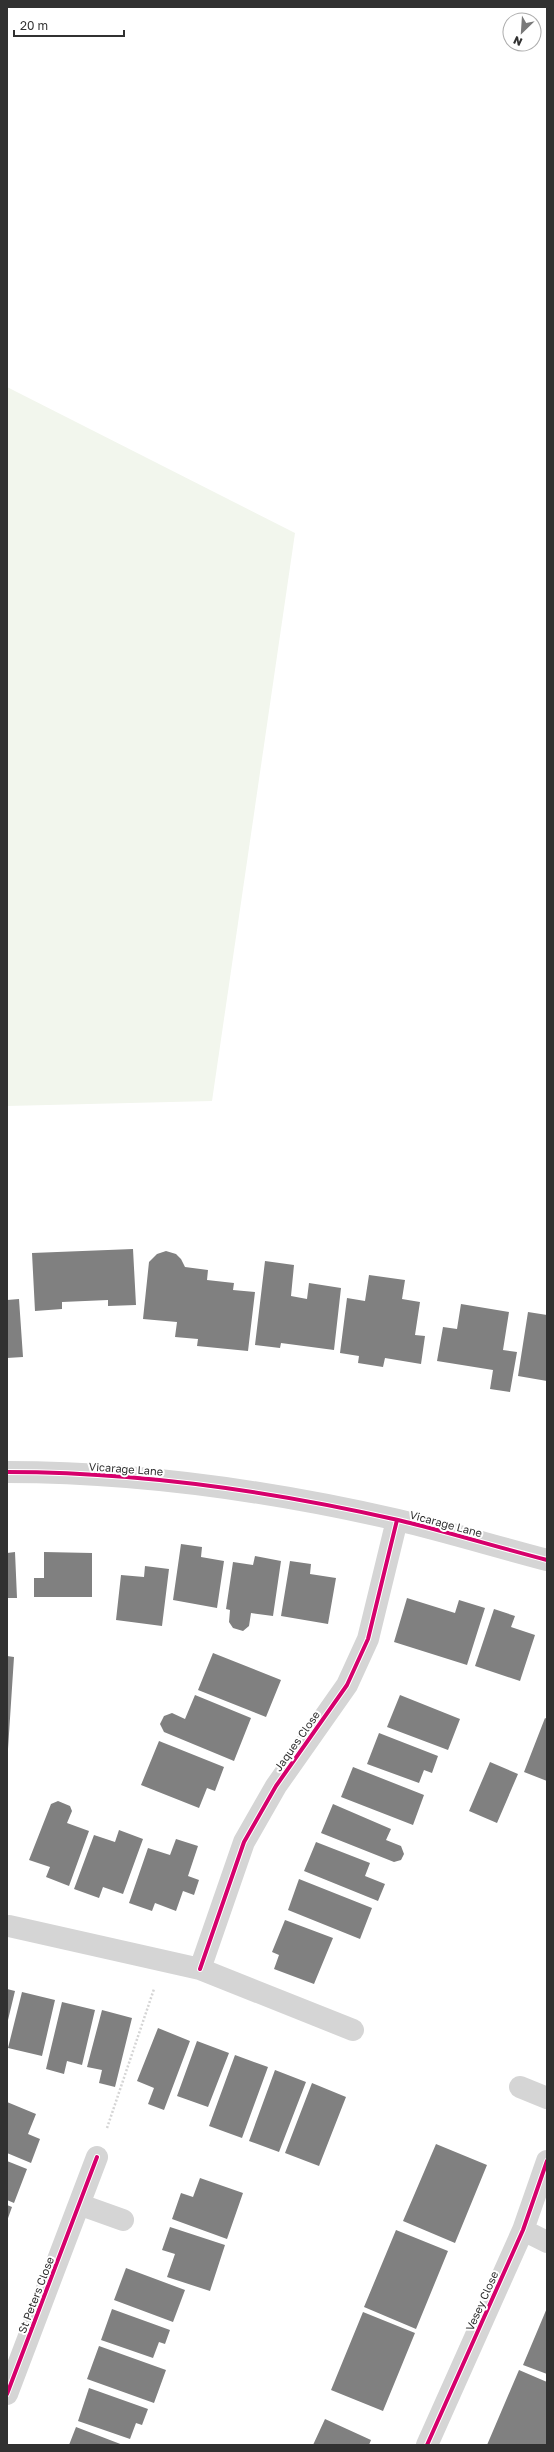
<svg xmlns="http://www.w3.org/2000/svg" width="554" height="2452" font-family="'Golos Text',sans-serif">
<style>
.green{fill:#f2f6ed}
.building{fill:#808080}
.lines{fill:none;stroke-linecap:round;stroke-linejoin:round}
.path{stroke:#d5d5d5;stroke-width:2.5;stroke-dasharray:2 2;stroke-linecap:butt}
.street{stroke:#d5d5d5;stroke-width:22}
.cycleway-casing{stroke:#fff;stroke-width:6}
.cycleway{stroke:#d6006c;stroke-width:4}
.labels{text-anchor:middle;stroke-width:4;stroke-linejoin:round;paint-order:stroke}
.street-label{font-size:11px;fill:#313131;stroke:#fff}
</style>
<rect width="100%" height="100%" fill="#fff"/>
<path class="green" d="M7 387 295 533 212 1101 7 1106Z"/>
<path class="building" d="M133 1249 136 1305 108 1306V1300L62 1302V1309L35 1311 32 1253Z
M166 1251 176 1254 181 1259 185 1267 208 1270 207 1280 234 1283 233 1290 255 1292 248 1351 197 1346 198 1339 175 1337 177 1322 143 1319 149 1262 157 1254Z
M265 1261 294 1265 291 1296 307 1299 309 1283 341 1288 334 1350 281 1343 280 1348 255 1345Z
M369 1275 405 1280 402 1299 420 1302 415 1335 425 1336 421 1364 385 1358 383 1367 358 1363 359 1356 340 1353 347 1298 365 1301Z
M19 1299 23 1357 7 1358V1300Z
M461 1304 509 1312 503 1350 517 1352 510 1392 490 1389 493 1370 437 1361 443 1327 457 1329Z
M528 1312 547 1315V1381L518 1376Z
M181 1544 202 1547 201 1557 224 1561 217 1608 173 1600Z
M15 1552 17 1598H7V1553Z
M44 1552 92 1553V1597H34V1578H44Z
M255 1556 281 1561 273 1616 251 1613 249 1626 243 1631 233 1628 229 1622 230 1610 226 1609 233 1562 253 1565Z
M290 1561 311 1564 310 1574 336 1578 328 1624 281 1616Z
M145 1566 169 1569 162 1626 116 1620 121 1575 144 1577Z
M407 1598 455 1613 459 1600 485 1608 467 1665 394 1642Z
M494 1609 515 1616 511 1627 535 1635 520 1681 475 1666Z
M213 1653 281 1680 266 1717 198 1690Z
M7 1656 14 1657 8 1749H7Z
M195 1695 251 1718 234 1761 164 1732 160 1724 164 1716 172 1713 185 1719Z
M400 1695 460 1719 448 1750 387 1727Z
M545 1718 547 1719V1781L524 1772Z
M379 1733 438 1756 432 1773 424 1770 419 1783 367 1764Z
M159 1741 224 1767 215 1791 207 1788 199 1808 141 1785Z
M490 1762 518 1774 497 1823 469 1811Z
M353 1767 424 1795 413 1825 341 1797Z
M58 1801 70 1806 72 1811 67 1823 89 1831 69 1886 46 1877 50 1867 29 1860 51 1804Z
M333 1804 391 1829 386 1840 401 1846 404 1854 401 1860 394 1862 321 1833Z
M119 1830 143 1839 123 1894 103 1887 99 1898 74 1889 94 1835 115 1842Z
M176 1839 198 1846 188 1876 199 1880 194 1895 183 1891 176 1911 155 1903 152 1911 129 1903 148 1848 170 1855Z
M316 1842 370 1863 365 1876 385 1884 378 1901 304 1871Z
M299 1879 372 1908 360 1939 288 1910Z
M285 1920 333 1938 314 1984 274 1969 279 1955 272 1952Z
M7 1989 15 1991 8 2020H7Z
M22 1992 55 2000 42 2056 8 2048Z
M62 2002 95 2010 82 2065 67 2061 64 2074 46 2069Z
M102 2010 132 2018 115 2087 99 2083 102 2070 87 2067Z
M158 2028 190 2041 164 2110 148 2104 154 2088 137 2081Z
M197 2041 229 2053 208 2107 177 2096Z
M235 2055 268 2067 242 2138 209 2126Z
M275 2070 306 2082 279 2152 249 2141Z
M312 2083 346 2097 319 2166 285 2153Z
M7 2102 36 2114 28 2134 40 2139 31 2163 7 2153Z
M436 2144 487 2165 455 2243 403 2221Z
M7 2161 27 2169 14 2203 7 2200Z
M200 2178 243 2193 227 2239 172 2219 181 2193 193 2197Z
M7 2205 12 2207 7 2221Z
M170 2227 225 2245 210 2291 167 2277 175 2254 162 2250Z
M396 2230 448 2251 416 2329 364 2307Z
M126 2268 185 2290 173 2322 114 2300Z
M547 2308V2374L523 2365Z
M112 2309 170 2330 165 2344 159 2342 153 2358 101 2340Z
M363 2312 415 2333 383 2411 331 2390Z
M99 2346 166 2370 154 2403 87 2379Z
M519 2370 547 2382V2445H487Z
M89 2388 148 2409 142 2425 136 2423 130 2439 78 2421Z
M325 2419 371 2440 369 2445H313Z
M76 2427 123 2445H69Z"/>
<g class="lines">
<path class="path" d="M107 2128 154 1989"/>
<path class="street" d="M7 1472C137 1472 271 1491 398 1520 448 1532 497 1547 547 1560
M9 1926 200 1969 353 2030
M200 1969 244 1842 276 1786 347 1685 368 1639 397 1520
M520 2087 547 2098
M81 2205 123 2220
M523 2230 547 2242
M7 2394 97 2157
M427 2445 523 2230 547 2161"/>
<g class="cycleway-casing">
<path id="cycleway" d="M7 1472C137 1472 271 1491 398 1520 448 1532 497 1547 547 1560
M200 1969 244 1842 276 1786 347 1685 368 1639 397 1520
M7 2394 97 2157
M427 2445 523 2230 547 2161"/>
</g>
<use href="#cycleway" class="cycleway"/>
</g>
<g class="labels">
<g class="street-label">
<text transform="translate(126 1469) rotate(4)" y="4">Vicarage Lane</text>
<text transform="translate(446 1524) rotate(15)" y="4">Vicarage Lane</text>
<text transform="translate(297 1741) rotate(-55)" y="4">Jaques Close</text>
<text transform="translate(36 2295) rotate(-69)" y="4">St Peters Close</text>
<text transform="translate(482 2301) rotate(-66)" y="4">Vesey Close</text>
</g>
</g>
<rect width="554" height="2452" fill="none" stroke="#313131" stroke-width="16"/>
<g transform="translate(522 32) rotate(205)"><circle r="19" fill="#ffffff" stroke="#adadad"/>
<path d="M0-3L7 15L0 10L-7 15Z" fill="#797979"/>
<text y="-6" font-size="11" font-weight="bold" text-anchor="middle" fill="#313131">N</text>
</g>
<path d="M14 30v6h110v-6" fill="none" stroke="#313131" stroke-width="2"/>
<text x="20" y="30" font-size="12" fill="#313131" stroke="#ffffff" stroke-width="3" paint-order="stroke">20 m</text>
</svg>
